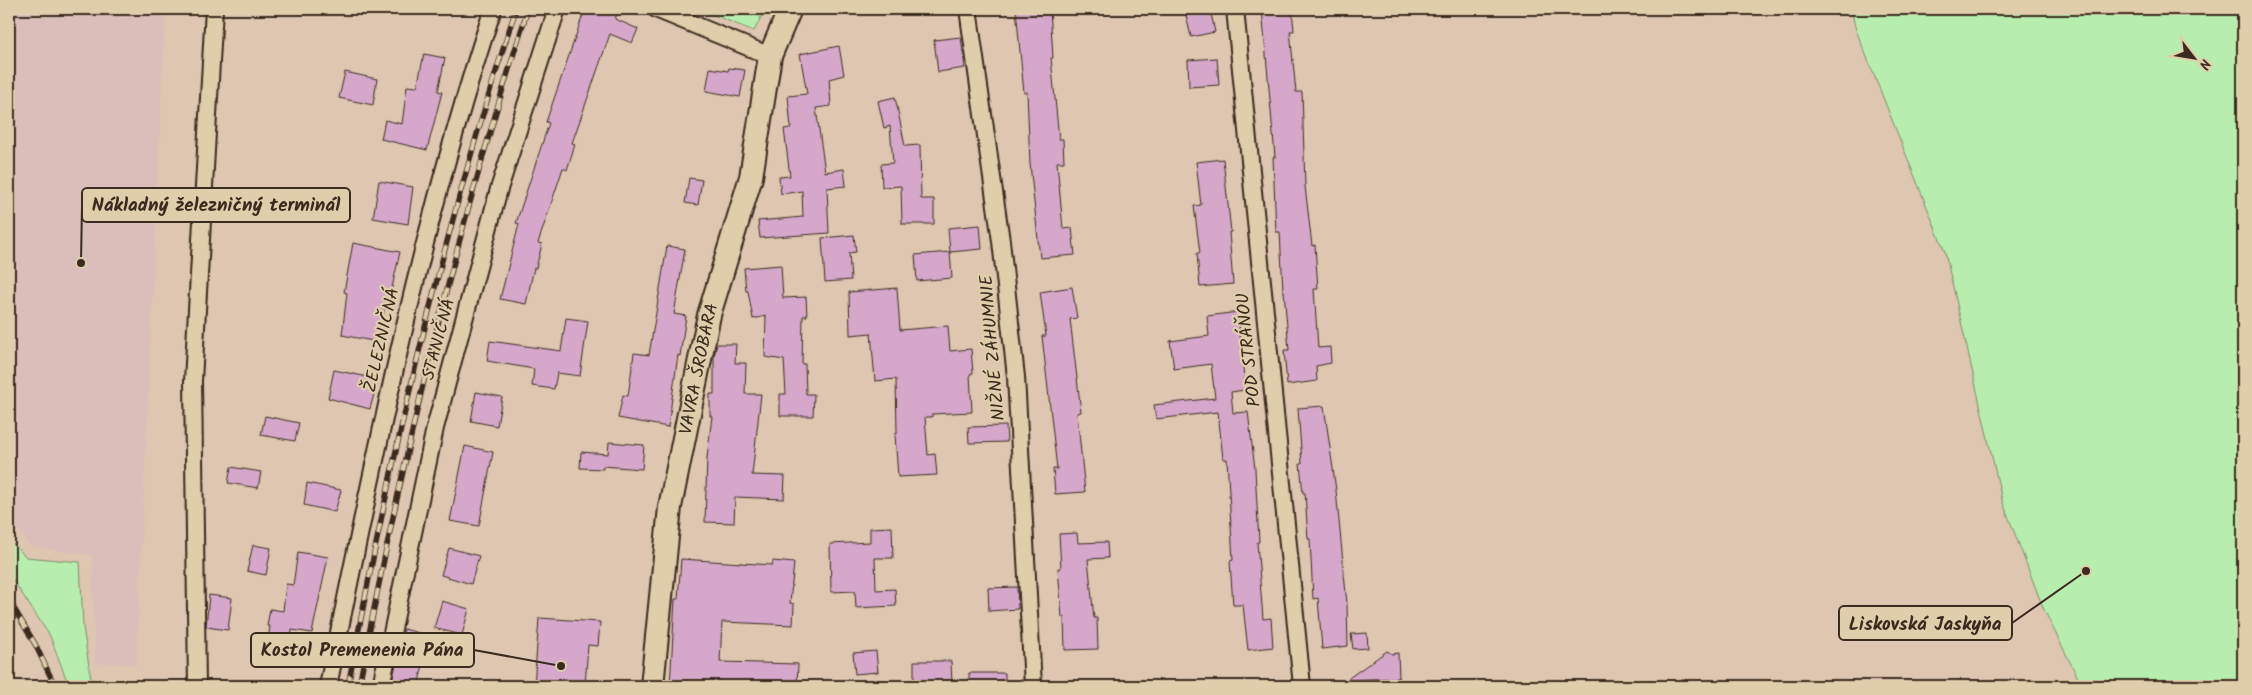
<svg xmlns="http://www.w3.org/2000/svg" width="2252" height="695" font-family="Kalam,sans-serif">
<style>
.built{fill:#dbbdb9}
.green{fill:#b7eeb0;stroke:#798c67}
.building{fill:#d5a8cb;stroke:#3b2a1e}
.lines{fill:none;stroke-linecap:round;stroke-linejoin:round}
.street-casing{stroke:#3b2a1e;stroke-width:20}
.secondary-casing{stroke:#3b2a1e;stroke-width:26}
.street{stroke:#e0cdab;stroke-width:16}
.secondary{stroke:#e0cdab;stroke-width:22}
.rail-casing{stroke:#3b2a1e;stroke-width:5.5}
.rail{stroke:#e0cdab;stroke-width:4;stroke-dasharray:11;stroke-linecap:butt}
.labels{text-anchor:middle;stroke-width:4.5;stroke-linejoin:round;paint-order:stroke}
.street-label{font-size:18px;fill:#3b2a1e;stroke:#e0cdab}
.leader{fill:none;stroke:#3b2a1e;stroke-width:2}
.callout-dot{fill:#3b2a1e;stroke:#e0cdab;stroke-width:2}
.callout{fill:#e0cdab;stroke:#3b2a1e;stroke-width:2}
.callout-label{font-size:19px;text-anchor:middle;font-weight:bold;fill:#3b2a1e}
</style>
<rect width="100%" height="100%" fill="#dec6b1"/>
<filter id="ink" filterUnits="userSpaceOnUse"><feTurbulence type="fractalNoise" baseFrequency=".02" numOctaves="2"/><feDisplacementMap in="SourceGraphic" scale="10" xChannelSelector="R" yChannelSelector="G"/><feConvolveMatrix kernelMatrix="1 2 1 2 8 2 1 2 1" color-interpolation-filters="sRGB"/></filter>
<g filter="url(#ink)">
<path class="built" d="M9 9H165L136 664 95 663 93 555 30 546 9 517Z"/>
<path class="green" d="M698 9H765L754 31Z
M1851 9H2243V686H2082L2044 610 2002 500 1945 252 1856 30Z
M9 540 26 557 80 562 83 627 92 686H69L50 636 9 574Z"/>
<path class="building" d="M585 9H619L615 19 638 29 632 43 610 34 572 143 575 144 567 170 563 168 538 243 542 244 536 268H534L526 304 500 299 519 224 516 223 549 123 546 122Z
M1016 9H1050L1053 58H1051L1059 139H1063L1064 162H1057L1063 229 1072 228 1075 255 1040 258 1030 164 1027 92 1024 93Z
M1195 9H1210L1215 32 1191 37 1185 11Z
M1262 9H1292L1294 31H1290L1296 92H1302L1305 186 1312 246 1315 245 1318 289H1314L1318 348 1330 347 1331 363 1316 366 1317 381 1287 385 1284 350H1289L1284 291H1283L1280 232H1276L1273 157H1275Z
M961 37 965 68 938 72 934 40Z
M839 46 844 75 829 79 831 106 816 108 825 172 844 169 846 186 827 188 829 233 760 238 758 221 803 217 802 191 781 194 779 177 790 176 784 129 791 128 788 96 807 94 800 54Z
M424 54 445 58 438 91 442 92 427 150 381 139 385 120 402 124 407 86 417 87Z
M1217 58 1219 85 1189 87 1188 60Z
M710 68 728 71 729 68 745 70 740 97 706 91Z
M345 72 377 79 373 105 339 98Z
M895 97 905 146 920 145 921 199H934V224H902L901 186 882 187 881 164 893 163 890 126 884 128 878 101Z
M1223 159 1231 232H1229L1233 284 1200 287 1197 253H1200L1194 206 1201 205 1196 162Z
M689 178 702 180 698 205 685 203Z
M379 181 413 187 408 224 373 218Z
M980 225 982 249 950 252 948 228Z
M854 235 856 252 849 253 851 280 825 282 822 238Z
M353 243 400 252 389 301H386L378 342 342 335 347 293 344 292Z
M667 246 685 249 674 314 686 316 680 356 678 355 668 427 618 418 623 395 628 396 634 353 649 355Z
M950 252 952 278 917 281 915 255Z
M781 265 783 298 806 297 807 316H803L802 364H805L806 394H814L813 416H780V394H786L784 360 765 357 766 316 753 319 748 291H746L744 268Z
M1072 287 1077 318 1070 319 1081 412 1077 413 1085 492 1055 494 1053 469H1057L1042 336H1046L1040 292Z
M897 288 900 330 948 326 950 351 971 349 973 373 970 374 972 412 932 414V417H925L928 455 935 454 937 475 898 477 895 434H897L896 379 875 381 871 333 850 335 849 292Z
M1238 312 1245 390 1231 392 1233 413 1248 412 1255 469 1259 542H1257L1263 619 1271 618 1273 647 1248 650 1243 605H1233L1230 561 1233 560 1227 459H1223L1218 412 1156 419 1154 405 1215 398 1211 364 1174 369 1170 341 1209 336 1207 316Z
M566 318 588 321 580 376 557 373 554 389 532 386 534 369 487 361 490 341 561 351Z
M717 344H736L735 363H746L745 394H761L752 475 785 476 784 499 735 497 734 523 705 522 707 458 712 416H710V394H714V356Z
M334 370 378 379 370 409 328 398Z
M476 392 502 397 497 426 471 421Z
M1324 406 1336 490 1347 604 1348 646 1322 649 1318 598 1313 599 1310 539H1308L1305 493H1303L1300 464 1302 463 1298 408Z
M265 416 299 423 295 441 261 435Z
M1006 426 1007 442 969 443 968 427Z
M609 442 644 445 642 469 603 466V469L580 468 581 452 608 454Z
M465 446 493 452 479 526 450 521Z
M231 467 261 472 258 488 228 483Z
M307 483 341 490 335 512 304 505Z
M892 527 893 558H875L876 590 895 589 896 606 856 608 855 591 831 592 830 544 870 542V528Z
M1077 533 1078 543 1107 542 1108 558 1088 559 1094 618H1097L1098 649 1065 650 1064 617H1062L1058 568H1061L1059 534Z
M253 545 271 548 266 575 247 571Z
M449 548 479 556 471 584 441 575Z
M298 552 328 557 312 633 292 630 290 652 267 649 270 626H267L270 609 283 611 286 584 293 585Z
M681 559 772 565 773 561 794 563 790 603 794 604 793 625 722 622 720 662 798 664 797 685 713 682V686H670L675 599H678Z
M1017 587 1018 609 989 611 988 588Z
M209 595 232 598 228 630 206 627Z
M442 601 469 609 462 635 434 628Z
M539 618 600 622 598 646 588 645 585 686H534Z
M404 629 430 636 418 686H391Z
M1367 633 1368 648 1353 649 1351 634Z
M876 651 878 672 855 674 853 653Z
M1387 651 1392 654 1398 653 1399 678 1346 680Z
M914 661H951L952 684 914 685Z
M969 673H1005V686H969Z"/>
<g class="lines">
<g class="street-casing">
<path id="street" d="M656 9 770 56
M968 9 1001 241 1016 377 1033 686
M1235 9 1302 686
M197 686 193 381 214 9
M328 686C375 458 419 230 493 9
M381 686 435 428 499 189 557 9"/>
</g>
<g class="secondary-casing">
<g id="secondary">
<path id="s1" d="M652 686 670 507 709 315 751 177 770 56 790 9"/>
</g>
</g>
<use href="#street" class="street"/>
<use href="#secondary" class="secondary"/>
<g class="rail-casing">
<path id="rail" d="M9 600 35 644 55 686
M348 686C391 457 443 230 516 9
M359 686C402 457 456 231 528 9"/>
</g>
<use href="#rail" class="rail"/>
</g>
</g>
<g class="labels">
<g class="street-label">
<text transform="translate(438 339) rotate(-75)" y="6">STANIČNÁ</text>
<text transform="translate(381 340) rotate(-77)" y="6">ŽELEZNIČNÁ</text>
<text transform="translate(992 348) rotate(-95)" y="6">NIŽNÉ ZÁHUMNIE</text>
<text transform="translate(1248 350) rotate(-96)" y="6">POD STRÁŇOU</text>
<text dy="6" stroke="none"><textPath href="#s1" startOffset="321">VAVRA ŠROBÁRA</textPath></text>
</g>
</g>
<path class="leader" d="M81 263L82 205M2086 571L2012 623M561 666L474 650"/>
<g class="callout-dot">
<circle cx="81" cy="263" r="5"/>
<circle cx="2086" cy="571" r="5"/>
<circle cx="561" cy="666" r="5"/>
</g>
<g class="callout">
<rect x="82" y="188" width="268" height="34" rx="5"/>
<rect x="1839" y="606" width="173" height="34" rx="5"/>
<rect x="251" y="633" width="223" height="34" rx="5"/>
</g>
<g class="callout-label">
<text x="216" y="211">Nákladný železničný terminál</text>
<text x="1925" y="630">Liskovská Jaskyňa</text>
<text x="362" y="656">Kostol Premenenia Pána</text>
</g>
<rect width="2252" height="695" fill="none" stroke="#e0cdab" stroke-width="30"/>
<rect x="15" y="15" width="2222" height="665" fill="none" stroke="#3b2a1e" stroke-width="2" filter="url(#ink)"/>
<g transform="translate(2194 58) rotate(121)" stroke="#e0cdab" stroke-width="4" paint-order="stroke">
<path d="M0-4L9 19L0 12L-9 19Z" fill="#3b2a1e"/>
<text y="-8" font-size="14" font-weight="bold" text-anchor="middle" fill="#3b2a1e">N</text>
</g>
</svg>
